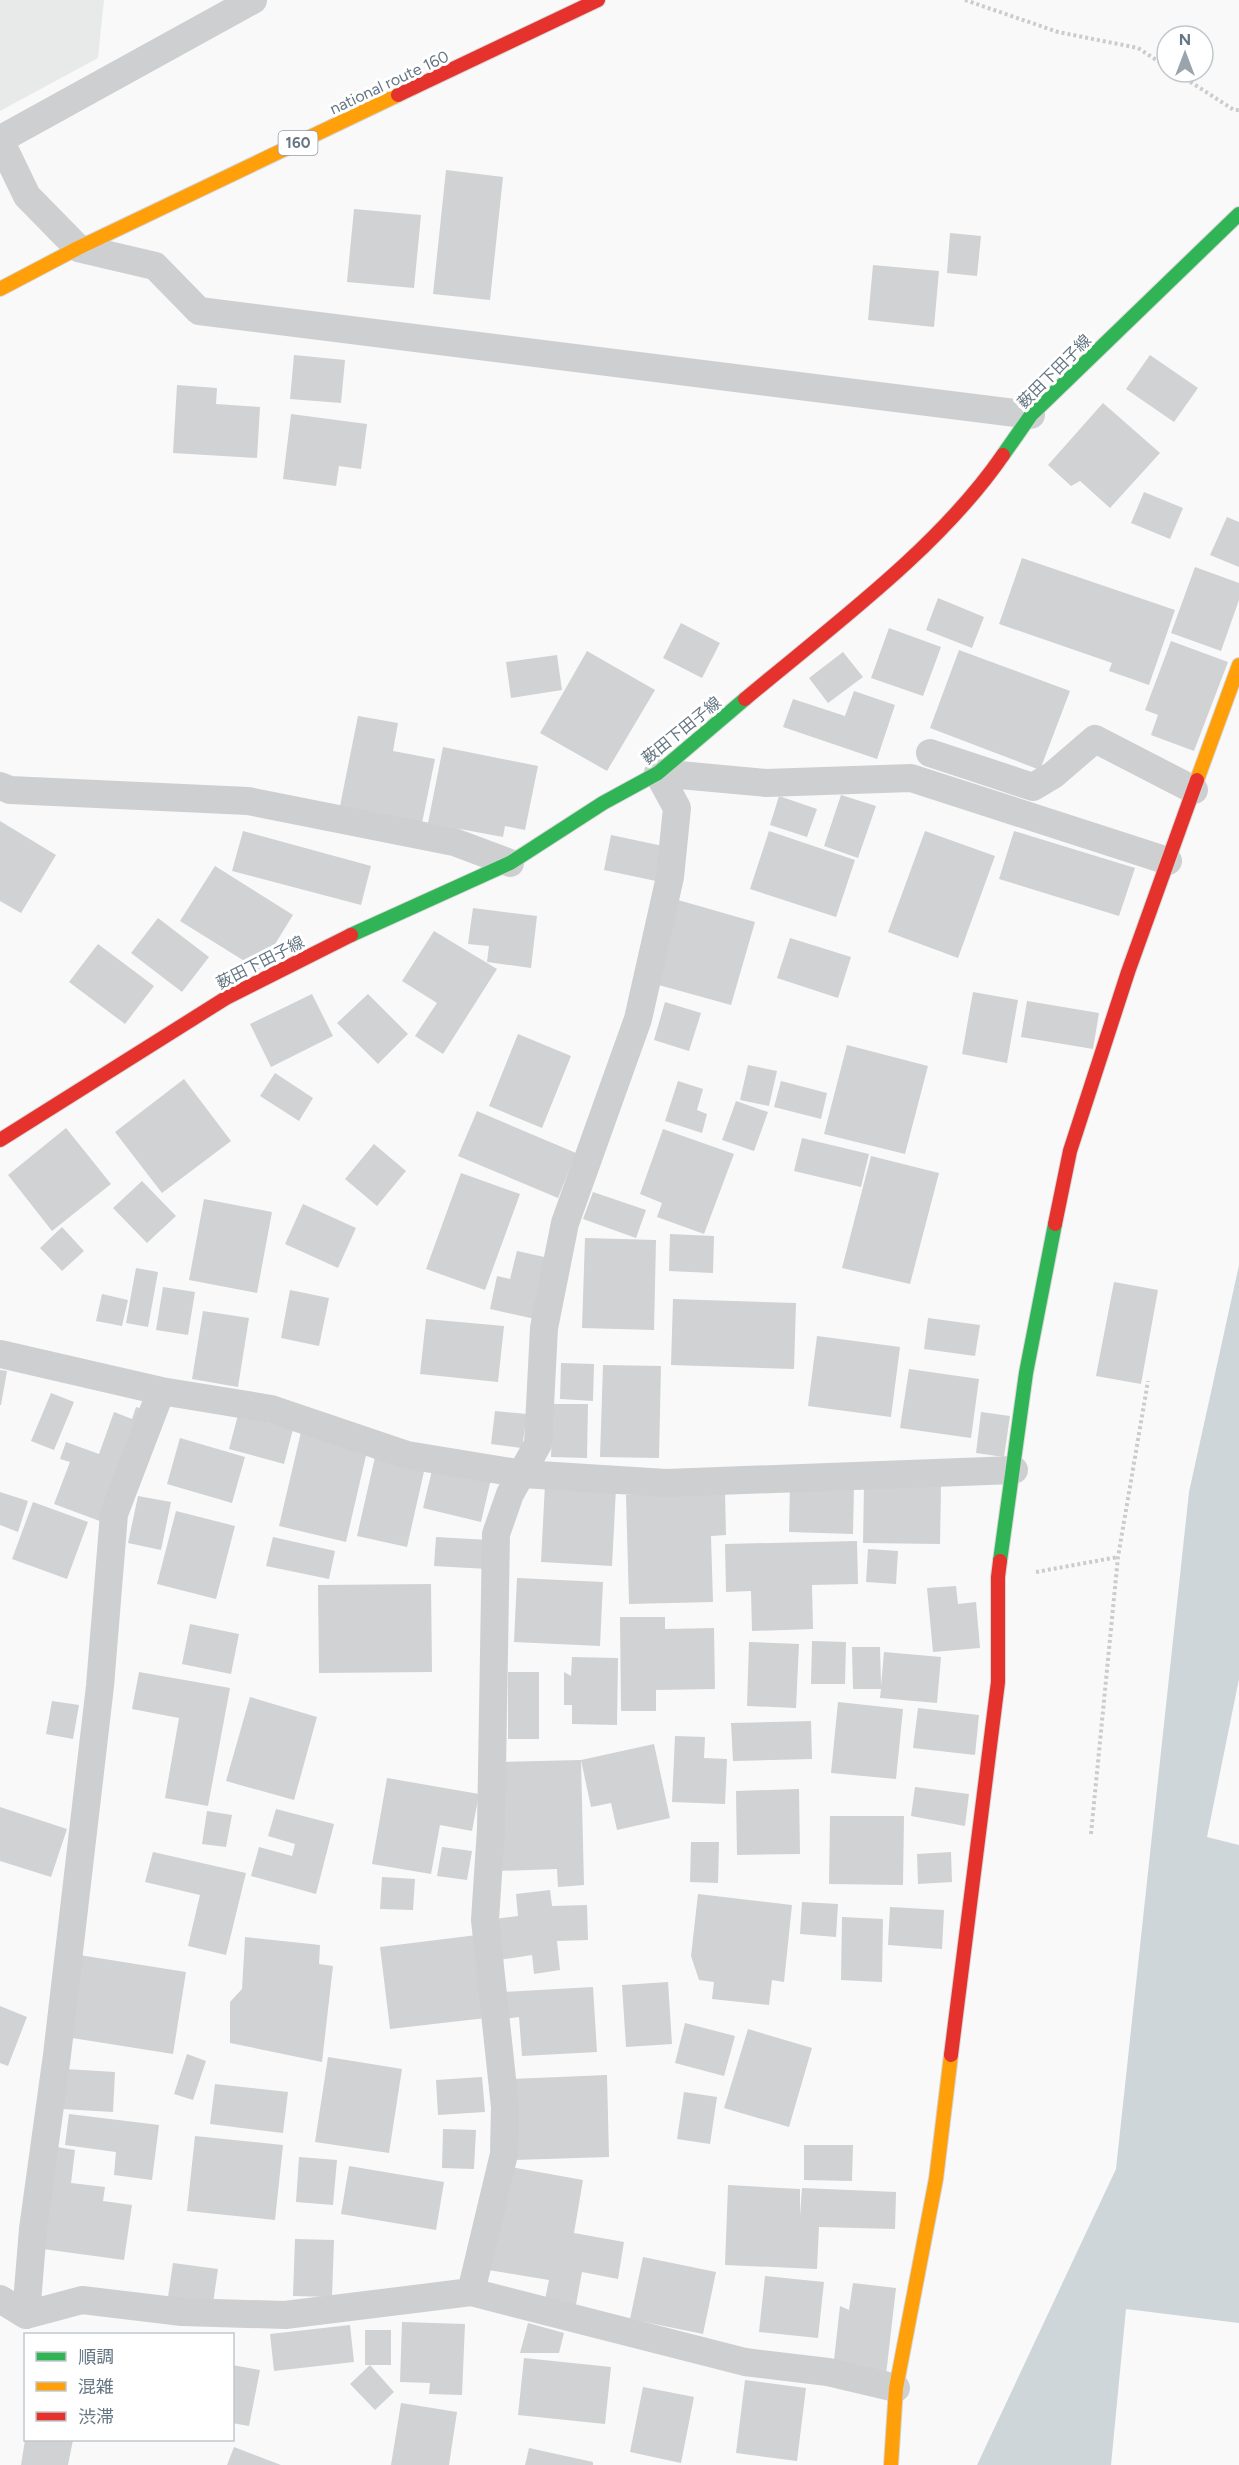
<svg xmlns="http://www.w3.org/2000/svg" width="1239" height="2465" font-family="Figtree,'Noto Sans JP',sans-serif">
<style>
.built{fill:#e8e9e9}
.water{fill:#ced6d9}
.pier{fill:#f9f9f9}
.building{fill:#d0d2d3}
.lines{fill:none;stroke-linecap:round;stroke-linejoin:round}
.fast-casing{stroke:#d5d6d7;stroke-width:16}
.slow-casing{stroke:#d5d6d7;stroke-width:16}
.jam-casing{stroke:#d5d6d7;stroke-width:16}
.path{stroke:#cbcccd;stroke-width:4;stroke-dasharray:3 3;stroke-linecap:butt}
.street{stroke:#cecfd0;stroke-width:28}
.fast{stroke:#30b455;stroke-width:14}
.slow{stroke:#ff9f0a;stroke-width:14}
.jam{stroke:#e5322d;stroke-width:14}
.labels{text-anchor:middle;stroke-width:6;stroke-linejoin:round;paint-order:stroke}
.shield{fill:#fff;stroke:#939fa8;stroke-width:1.5}
.shield-label{font-size:15px;font-weight:bold;fill:#657683}
.street-label{font-size:16px;fill:#657683;stroke:#fff}
</style>
<rect width="100%" height="100%" fill="#f9f9f9"/>
<path class="built" d="M0 0H104L98 58 0 111Z"/>
<path class="water" d="M1239 1265V2465H977L1116 2169 1189 1492Z"/>
<path class="pier" d="M1239 1679V1845L1207 1837Z
M1126 2309 1239 2323V2465H1111Z"/>
<path class="building" d="M446 170 503 177 490 300 433 294Z
M354 209 421 215 414 288 347 282Z
M950 233 981 236 977 276 947 273Z
M873 265 939 271 934 327 868 320Z
M294 355 345 360 341 403 290 399Z
M1150 355 1198 388 1174 422 1126 389Z
M177 385 217 388 216 404 260 407 257 458 173 453Z
M1103 403 1160 453 1110 508 1080 481 1071 486 1048 465Z
M291 414 367 424 361 469 339 466 336 486 283 479Z
M1144 492 1183 508 1170 539 1131 523Z
M1227 517 1239 522V567L1210 555Z
M1022 558 1175 610 1149 685 1109 671 1112 663 999 624Z
M1195 567 1239 583V600L1221 651 1171 633Z
M938 598 984 617 972 648 926 630Z
M681 623 720 643 702 678 663 658Z
M889 628 941 647 923 696 871 678Z
M1171 641 1228 662 1194 751 1151 735 1158 715 1145 710Z
M959 650 1070 691 1040 770 930 728Z
M587 651 655 690 607 771 540 733Z
M843 652 863 677 828 703 809 678Z
M557 655 562 690 511 698 506 662Z
M854 691 895 705 877 759 783 727 793 699 845 716Z
M358 716 398 723 393 751 435 759 421 828 339 811Z
M443 747 538 766 525 830 505 826 503 837 428 823Z
M841 795 876 806 858 858 824 846Z
M779 796 817 809 807 837 770 825Z
M0 821 56 855 21 913 0 901Z
M243 831 371 866 361 905 232 871Z
M769 831 855 860 836 917 750 889Z
M925 831 995 856 958 958 888 932Z
M1014 831 1135 868 1119 916 999 879Z
M611 835 663 846 656 881 604 870Z
M215 866 293 915 259 970 180 921Z
M678 900 755 922 731 1005 655 984Z
M473 908 537 916 531 968 487 962 489 946 468 944Z
M158 918 209 957 182 992 131 953Z
M434 931 497 969 443 1054 415 1036 437 1003 402 981Z
M790 938 851 957 838 998 777 978Z
M98 944 154 986 125 1024 69 982Z
M973 992 1018 1000 1007 1063 962 1054Z
M312 994 333 1036 271 1067 250 1024Z
M368 994 408 1034 378 1064 337 1023Z
M1027 1001 1099 1013 1093 1049 1021 1037Z
M665 1002 701 1013 689 1051 654 1040Z
M518 1034 571 1056 542 1128 489 1106Z
M847 1045 928 1066 905 1154 824 1134Z
M748 1065 777 1071 769 1106 740 1100Z
M275 1073 313 1098 299 1121 260 1096Z
M184 1079 231 1141 162 1193 115 1132Z
M678 1081 703 1089 697 1110 707 1114 702 1133 665 1121Z
M781 1081 827 1093 821 1119 774 1107Z
M736 1101 768 1112 754 1151 722 1140Z
M477 1111 576 1153 558 1198 458 1156Z
M66 1128 111 1184 52 1231 8 1175Z
M663 1129 734 1154 704 1234 657 1217 662 1203 640 1194Z
M802 1138 869 1154 861 1187 794 1171Z
M374 1144 406 1171 377 1206 345 1179Z
M871 1156 939 1173 910 1284 842 1268Z
M461 1173 520 1194 485 1290 426 1269Z
M142 1181 176 1216 147 1243 113 1208Z
M593 1192 646 1210 636 1238 583 1219Z
M204 1199 272 1212 257 1293 189 1280Z
M303 1204 356 1228 338 1268 285 1244Z
M62 1227 84 1251 62 1271 40 1248Z
M670 1234 714 1236 713 1273 669 1271Z
M585 1238 656 1240 654 1330 582 1328Z
M517 1251 549 1258 535 1319 490 1309 497 1276 510 1279Z
M136 1268 158 1272 148 1327 126 1323Z
M1114 1282 1158 1290 1141 1384 1096 1376Z
M163 1287 195 1292 188 1335 156 1330Z
M290 1290 329 1298 319 1346 281 1338Z
M102 1294 128 1300 122 1326 96 1321Z
M673 1299 796 1303 794 1369 671 1365Z
M203 1311 249 1318 238 1387 192 1379Z
M928 1318 980 1325 975 1356 924 1349Z
M426 1319 504 1326 498 1382 420 1374Z
M817 1336 900 1347 891 1417 808 1406Z
M561 1363 594 1364 593 1401 560 1399Z
M603 1365 661 1366 659 1458 600 1457Z
M909 1369 979 1379 971 1438 900 1428Z
M0 1370 7 1371 1 1405H0Z
M51 1393 74 1402 54 1450 31 1441Z
M553 1404H588L587 1458 551 1457Z
M136 1407 146 1410 105 1523 54 1504 70 1462 60 1459 66 1442 99 1454 114 1412 132 1419Z
M495 1411 527 1414 522 1448 491 1444Z
M981 1412 1010 1416 1004 1457 976 1453Z
M238 1415 293 1429 284 1464 229 1449Z
M301 1432 368 1447 346 1542 279 1526Z
M180 1438 245 1457 232 1503 167 1484Z
M375 1457 425 1467 407 1547 357 1536Z
M433 1466 491 1479 481 1522 423 1508Z
M545 1484 616 1488 612 1566 541 1562Z
M790 1484 854 1486 853 1534 789 1532Z
M864 1485 941 1486 940 1544 863 1543Z
M0 1492 28 1501 18 1532 0 1525Z
M725 1492 726 1535 711 1536 713 1602 629 1604 626 1495Z
M138 1496 171 1502 161 1550 128 1543Z
M33 1502 88 1522 67 1579 12 1559Z
M176 1511 235 1526 216 1599 157 1584Z
M273 1537 335 1551 329 1579 266 1566Z
M436 1537 489 1540 487 1569 434 1566Z
M857 1541 858 1584 812 1585 813 1629 752 1631 751 1591 726 1592 725 1544Z
M868 1549 898 1551 896 1584 866 1582Z
M517 1578 603 1582 600 1646 514 1642Z
M431 1584 432 1672 319 1673 318 1585Z
M956 1586 958 1604 976 1602 980 1648 933 1652 927 1588Z
M620 1617H665V1629L714 1628 715 1689 656 1690V1711H621Z
M190 1624 239 1634 231 1674 182 1664Z
M812 1641 846 1642 845 1684H811Z
M749 1642 799 1644 796 1708 747 1706Z
M852 1647H880L881 1686 884 1652 941 1657 937 1703 880 1698 881 1689H853Z
M572 1657 618 1658 617 1725 572 1724V1705H564V1672L571 1676Z
M139 1672 230 1688 208 1806 165 1798 179 1718 132 1709Z
M508 1672H539V1739H508Z
M250 1697 317 1717 294 1800 226 1781Z
M52 1701 79 1705 73 1739 46 1734Z
M838 1702 903 1709 896 1779 831 1773Z
M918 1708 979 1715 975 1755 913 1748Z
M811 1721 812 1759 733 1761 731 1723Z
M675 1736 705 1737 704 1758 727 1759 725 1804 672 1802Z
M654 1744 670 1818 617 1830 611 1803 591 1807 581 1760 584 1885 558 1887 557 1869 499 1871 496 1762 581 1760Z
M387 1778 479 1794 472 1831 440 1825 431 1874 372 1864Z
M915 1787 969 1794 965 1826 911 1816Z
M799 1789 800 1854 737 1855 736 1791Z
M0 1807 67 1829 51 1877 0 1861Z
M276 1809 334 1824 316 1894 251 1876 259 1847 292 1856 295 1844 268 1836Z
M207 1811 232 1815 226 1847 202 1844Z
M830 1816H904L903 1885 829 1884Z
M691 1842H719L718 1883 690 1882Z
M442 1847 472 1851 467 1880 437 1876Z
M153 1852 246 1873 226 1955 188 1946 200 1895 145 1882Z
M951 1852 952 1882 918 1884 917 1854Z
M382 1877 415 1879 413 1910 380 1909Z
M550 1890 552 1906 587 1905 588 1940 557 1941 560 1970 534 1974 532 1955 499 1960 494 1919 518 1916 516 1894Z
M698 1894 792 1905 784 1982 772 1980 769 2005 712 1999 714 1982 699 1980 691 1956Z
M802 1902 838 1904 836 1937 800 1934Z
M890 1907 944 1910 942 1949 888 1945Z
M842 1917 883 1919 882 1982 841 1980Z
M477 1935 486 2018 390 2029 380 1947Z
M245 1937 320 1945 319 1964 333 1966 322 2062 230 2043V2002L242 1989Z
M79 1955 186 1972 173 2054 66 2037Z
M668 1982 672 2044 626 2047 622 1985Z
M593 1987 597 2052 522 2056 519 2017 503 2019 502 1992Z
M0 2006 27 2017 8 2066 0 2063Z
M685 2023 735 2036 724 2076 675 2063Z
M748 2029 812 2048 789 2127 724 2108Z
M187 2054 206 2061 193 2100 174 2094Z
M328 2057 402 2069 389 2153 315 2142Z
M65 2069 115 2072 113 2112 62 2109Z
M607 2075 609 2157 514 2160 511 2079Z
M482 2077 485 2112 438 2115 436 2080Z
M215 2084 288 2092 283 2133 210 2124Z
M684 2092 717 2097 710 2144 677 2139Z
M69 2114 159 2125 152 2180 114 2175 116 2152 65 2145Z
M443 2129 476 2130 474 2169 442 2168Z
M195 2136 283 2145 275 2220 187 2211Z
M804 2145H853L852 2181 804 2180Z
M57 2147 75 2150 71 2183 105 2187 103 2201 132 2205 124 2260 43 2249Z
M299 2157 337 2160 333 2205 296 2202Z
M500 2165 583 2180 574 2233 624 2242 618 2279 582 2272 575 2310 544 2304 549 2280 482 2269Z
M349 2166 444 2182 436 2230 341 2214Z
M728 2185 800 2189V2216L802 2188 896 2192 895 2229 819 2227 817 2269 725 2265Z
M295 2239 334 2240 332 2297 293 2296Z
M643 2257 716 2272 703 2334 630 2319Z
M173 2263 218 2269 213 2303 168 2297Z
M765 2276 824 2282 818 2338 759 2332Z
M853 2283 896 2288 886 2375 833 2369 840 2306 849 2310Z
M402 2322 465 2324 462 2395 429 2394 430 2383 400 2382Z
M528 2323 564 2333 559 2353H520Z
M350 2325 354 2362 274 2371 270 2334Z
M365 2330H391V2365H365Z
M524 2358 611 2367 605 2424 518 2415Z
M232 2365 260 2370 249 2426 232 2423Z
M370 2365 394 2392 375 2410 350 2384Z
M745 2380 806 2388 797 2461 736 2453Z
M643 2387 694 2397 681 2463 630 2452Z
M401 2403 457 2412 449 2465H391Z
M25 2440H73L68 2465H21Z
M234 2447 281 2465H227Z
M529 2448 593 2462V2465H525Z"/>
<g class="lines">
<g class="fast-casing">
<path id="fast" d="M1003 455 1031 415 1239 214
M351 935 510 863 603 803 658 773 745 699
M1000 1561 1026 1373 1055 1224"/>
</g>
<g class="slow-casing">
<path id="slow" d="M0 289 78 248 398 95
M1197 780 1239 665
M891 2465 896 2388 936 2179 951 2055"/>
</g>
<g class="jam-casing">
<path id="jam" d="M398 95 598 0
M745 699C832 626 939 548 1003 455
M0 1140 226 998 351 935
M1055 1224 1070 1151 1128 972 1197 780
M951 2055 998 1682V1577L1000 1561"/>
</g>
<path class="path" d="M965 0 1058 32 1138 48 1167 67
M1175 72 1234 110H1239
M1036 1572 1118 1557
M1091 1834 1118 1557 1148 1381"/>
<path class="street" d="M1 139 253 0
M0 140 27 196 78 248 155 266 199 311 1031 415
M930 753 1033 787 1053 775 1095 739 1194 790
M658 773 766 783 911 778 1168 861
M0 786 10 790 248 801 454 842 510 863
M0 1354 161 1391 271 1409 407 1455 523 1474 666 1483 1014 1470
M471 2292 504 2154 505 2107 485 1920 491 1829 496 1534 510 1494 538 1444 544 1328 565 1223 638 1019 670 877 677 808 658 773
M0 2299 26 2315 82 2300 182 2312 285 2315 471 2292 745 2362 828 2372 896 2388
M26 2315 33 2229 57 2055 100 1686 114 1514 161 1391"/>
<use href="#fast" class="fast"/>
<use href="#slow" class="slow"/>
<use href="#jam" class="jam"/>
</g>
<g class="labels">
<rect class="shield" x="278.5" y="131" width="39" height="24" rx="4.5"/>
<g class="shield-label">
<text x="298" y="148">160</text>
</g>
<g class="street-label">
<text transform="translate(389 82) rotate(-25)" y="6">national route 160</text>
<text transform="translate(1054 371) rotate(-45)" y="6">薮田下田子線</text>
<text transform="translate(681 730) rotate(-39)" y="6">薮田下田子線</text>
<text transform="translate(260 962) rotate(-27)" y="6">薮田下田子線</text>
</g>
</g>
<rect x="24" y="2333" width="210" height="108" fill="#ffffff" stroke="#c1c8cd" stroke-width="1.5"/>
<rect x="36" y="2352" width="30" height="9" fill="#30b455" stroke="#c1c8cd" stroke-width="1.5"/>
<text x="78" y="2363" font-size="18" fill="#657683">順調</text>
<rect x="36" y="2382" width="30" height="9" fill="#ff9f0a" stroke="#c1c8cd" stroke-width="1.5"/>
<text x="78" y="2393" font-size="18" fill="#657683">混雑</text>
<rect x="36" y="2412" width="30" height="9" fill="#e5322d" stroke="#c1c8cd" stroke-width="1.5"/>
<text x="78" y="2423" font-size="18" fill="#657683">渋滞</text>
<g transform="translate(1185 54)"><circle r="28" fill="#ffffff" stroke="#c1c8cd" stroke-width="1.5"/>
<path d="M0-4.5L10 22L0 15L-10 22Z" fill="#99a4ac"/>
<text y="-9" font-size="16" font-weight="bold" text-anchor="middle" fill="#657683">N</text>
</g>
</svg>
